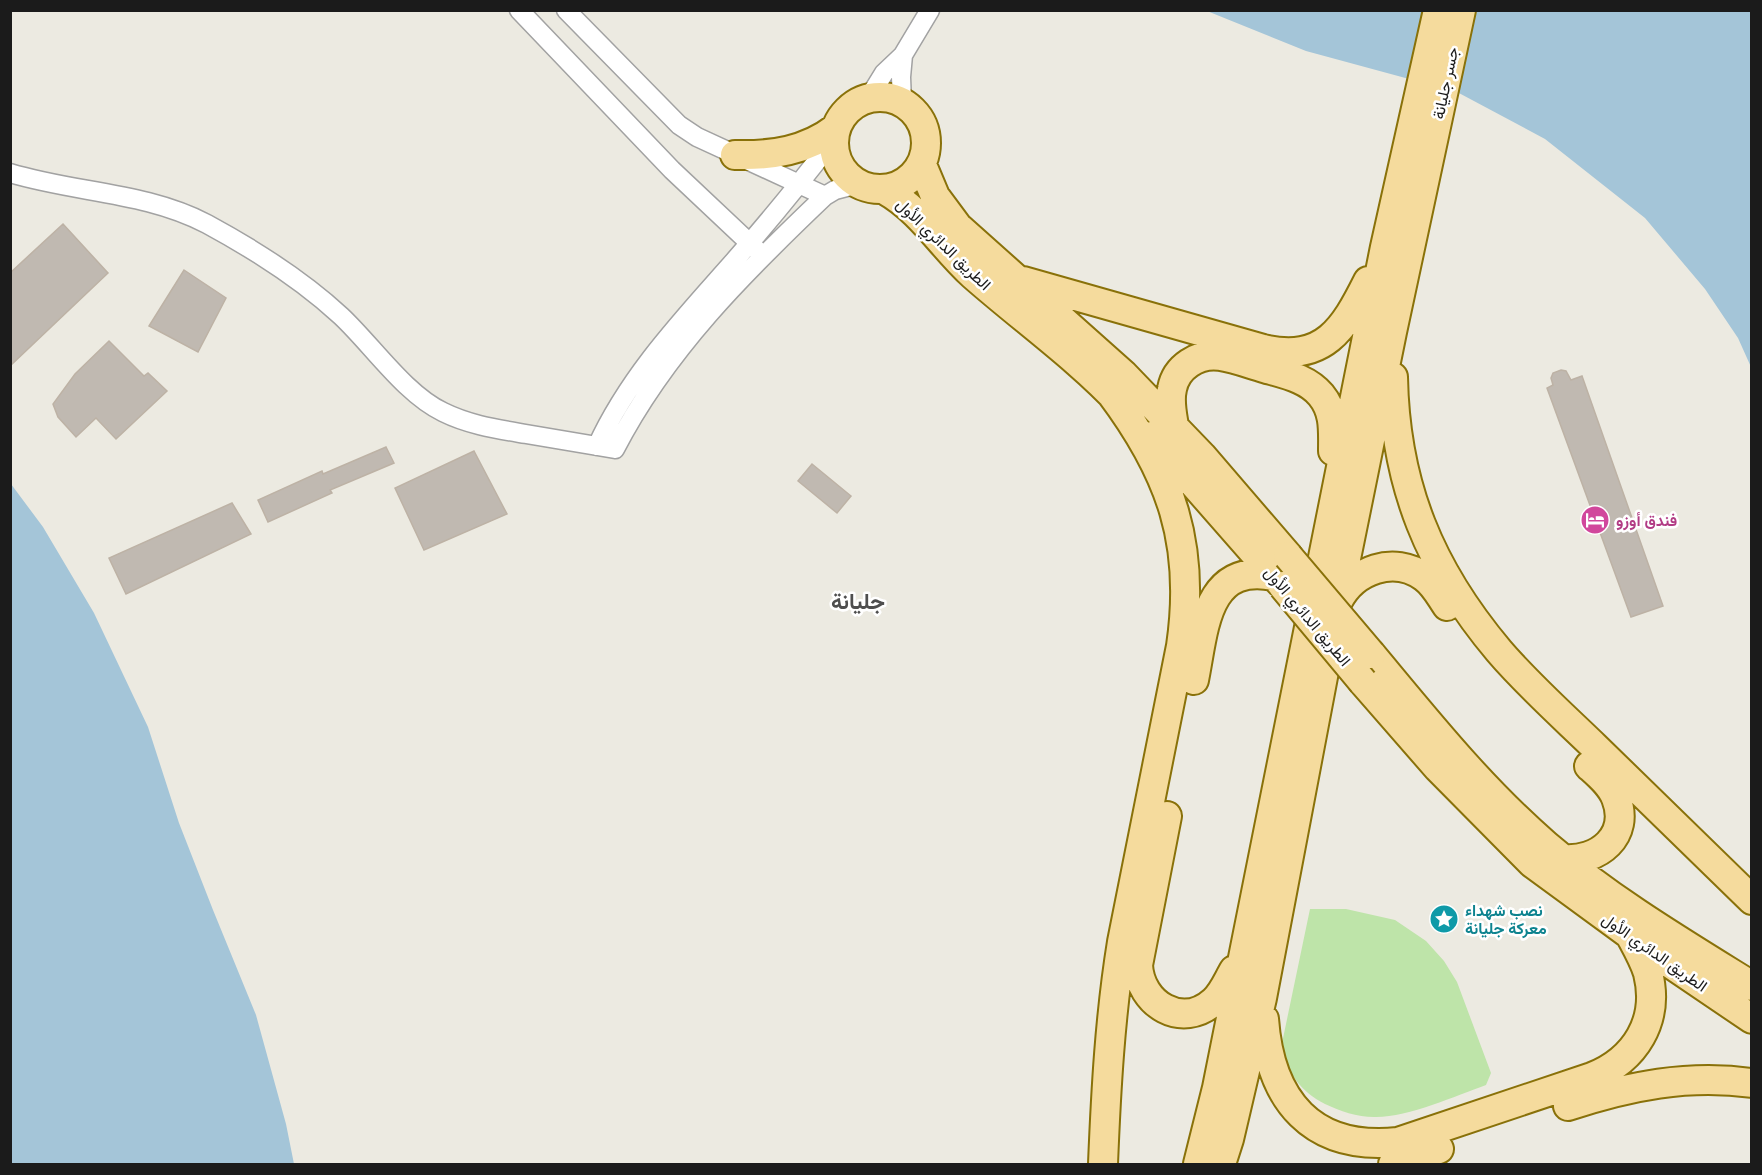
<svg xmlns="http://www.w3.org/2000/svg" width="1762" height="1175" font-family="Raleway,Vazirmatn,sans-serif">
<style>
.grass{fill:#bee4a9}
.water{fill:#a4c5d8}
.building{fill:#c0b9b1;stroke:#bdb2a5;stroke-width:1.5}
.lines{fill:none;stroke-linecap:round;stroke-linejoin:round}
.minor-casing{stroke:#a2a2a2;stroke-width:21}
.primary-casing{stroke:#897109;stroke-width:32}
.minor{stroke:#fff;stroke-width:18}
.primary{stroke:#f5db9d;stroke-width:28}
.primary-bridge-casing{stroke:#897109;stroke-width:32;stroke-linecap:butt}
.primary-bridge{stroke:#f5db9d;stroke-width:28}
.labels{text-anchor:middle;stroke-width:5;stroke-linejoin:round;paint-order:stroke}
.street-label{font-size:16px;fill:#1b1b1b;stroke:#fff}
.hotel-label{font-size:16px;font-weight:bold;fill:#b23c85;stroke:#fff;text-anchor:start}
.culture-label{font-size:16px;font-weight:bold;fill:#0d838f;stroke:#fff;text-anchor:start}
.district-label{font-size:22px;font-weight:bold;fill:#4e4e4e;stroke:#fff}
</style>
<rect width="100%" height="100%" fill="#eceae1"/>
<path class="grass" d="M1310 909H1346L1395 920 1426 941 1444 961 1457 982 1491 1073 1486 1085C1455 1096 1407 1118 1374 1117 1357 1117 1340 1111 1325 1104 1300 1091 1289 1074 1281 1048Z"/>
<path class="water" d="M1207 11H1751V367L1738 338 1705 289 1645 218 1545 139 1457 92 1306 51Z
M11 484 43 527 94 613 148 727 179 823 213 910 256 1015 286 1124 294 1164H11Z"/>
<path class="building" d="M63 224 108 273 10 366V273Z
M184 270 226 298 198 352 149 326Z
M109 341 144 376 148 373 167 391 116 439 96 418 76 437 58 417 53 404 75 374Z
M1561 370 1566 371 1571 380 1582 376 1663 606 1631 617 1547 388 1553 385 1551 378 1553 373Z
M386 447 394 463 330 490 332 493 268 522 258 500 322 471 323 474Z
M474 451 507 514 424 550 395 488Z
M812 464 851 496 837 513 798 481Z
M232 503 251 534 126 594 109 558Z"/>
<g class="lines">
<g class="minor-casing">
<path id="minor" d="M519 10 672 170 759 252
M566 10 679 125 697 137 825 196
M868 99 884 73 903 55 930 10
M902 102 901 77 903 55
M10 173C76 193 146 192 207 224 255 250 301 279 341 316 372 345 405 394 443 412 469 425 497 429 526 434 556 439 585 444 615 449 666 350 745 272 825 196L835 190 858 184
M597 446C630 374 684 318 735 260 769 221 802 181 833 140"/>
</g>
<g class="primary-casing">
<path id="primary" d="M834 143a46 46 0 1 1 92 0a46 46 0 1 1-92 0Z
M735 155C772 156 806 151 836 128
M922 165 935 196 958 227 1124 375 1202 456 1288 556
M885 190C922 211 942 247 973 275 1023 319 1077 357 1122 405
M1023 281 1263 349C1324 363 1344 329 1368 281
M1393 377C1395 485 1430 569 1499 651 1528 685 1563 716 1595 747 1647 798 1699 849 1752 900
M1174 426C1172 414 1169 401 1172 389 1176 367 1198 353 1220 356 1234 358 1250 364 1264 368 1284 374 1307 378 1321 395 1335 412 1333 431 1333 451
M1152 436 1280 582
M1338 601C1354 570 1394 555 1424 577 1435 585 1440 596 1447 606
M1371 654C1426 720 1480 788 1546 845 1609 899 1681 942 1752 986
M1194 680C1204 631 1205 562 1274 576
M1363 682 1438 768 1532 863 1659 956 1752 1019
M1167 816 1138 965C1140 1004 1182 1030 1214 1001 1223 993 1228 980 1234 970
M1563 859C1598 862 1631 836 1616 798 1611 785 1599 775 1589 766
M1264 1019C1270 1101 1312 1151 1398 1142L1592 1077C1635 1060 1660 1021 1648 973 1644 960 1637 948 1630 935
M1568 1106C1629 1086 1688 1074 1752 1083
M1103 1164C1106 1090 1110 1016 1122 942L1181 646C1196 544 1171 473 1110 392
M1198 1164 1217 1088 1385 247 1438 10
M1221 1164 1229 1139 1262 998 1337 603 1392 332 1461 10
M1393 1164 1439 1149"/>
</g>
<use href="#minor" class="minor"/>
<use href="#primary" class="primary"/>
<g class="primary-bridge-casing">
<path id="primary-bridge" d="M1288 556 1371 654
M1283 586 1363 682"/>
</g>
<use href="#primary-bridge" class="primary-bridge"/>
</g>
<defs>
<g id="hotel-disc" transform="scale(1.5)"><circle r="9.5" fill="#d1479c" stroke="#fff"/><path d="M-6-4.5h1.5V1H6V5H4.5V3h-9V5H-6ZM-4 0a1.8 1.8 0 1 1 3.6 0ZM.5 0V-2.5h3Q6-2.5 6 0Z" fill="#fff"/></g>
<g id="sight-disc" transform="scale(1.5)"><circle r="9.5" fill="#0f9aa8" stroke="#fff"/><path d="M0-6L1.8-2.2L6-1.7L2.9 1.2L3.7 5.4L0 3.3L-3.7 5.4L-2.9 1.2L-6-1.7L-1.8-2.2Z" fill="#fff"/></g>
</defs>
<g fill-rule="evenodd">
<use href="#hotel-disc" x="1595" y="520"/>
<use href="#sight-disc" x="1444" y="919"/>
</g>
<g class="labels">
<g class="street-label">
<text transform="translate(1445 83) rotate(-78)" y="6">جسر جليانة</text>
<text transform="translate(944 244) rotate(44)" y="6">الطريق الدائري الأول</text>
<text transform="translate(1308 616) rotate(50)" y="6">الطريق الدائري الأول</text>
<text transform="translate(1655 952) rotate(35)" y="6">الطريق الدائري الأول</text>
</g>
<g class="hotel-label">
<text x="1616" y="526">فندق أوزو</text>
</g>
<g class="culture-label">
<text x="1465" y="916">نصب شهداء<tspan x="1465" dy="18">معركة جليانة</tspan></text>
</g>
<g class="district-label">
<text x="858" y="609">جليانة</text>
</g>
</g>
<rect width="1762" height="1175" fill="none" stroke="#1b1b1b" stroke-width="24"/>
</svg>
